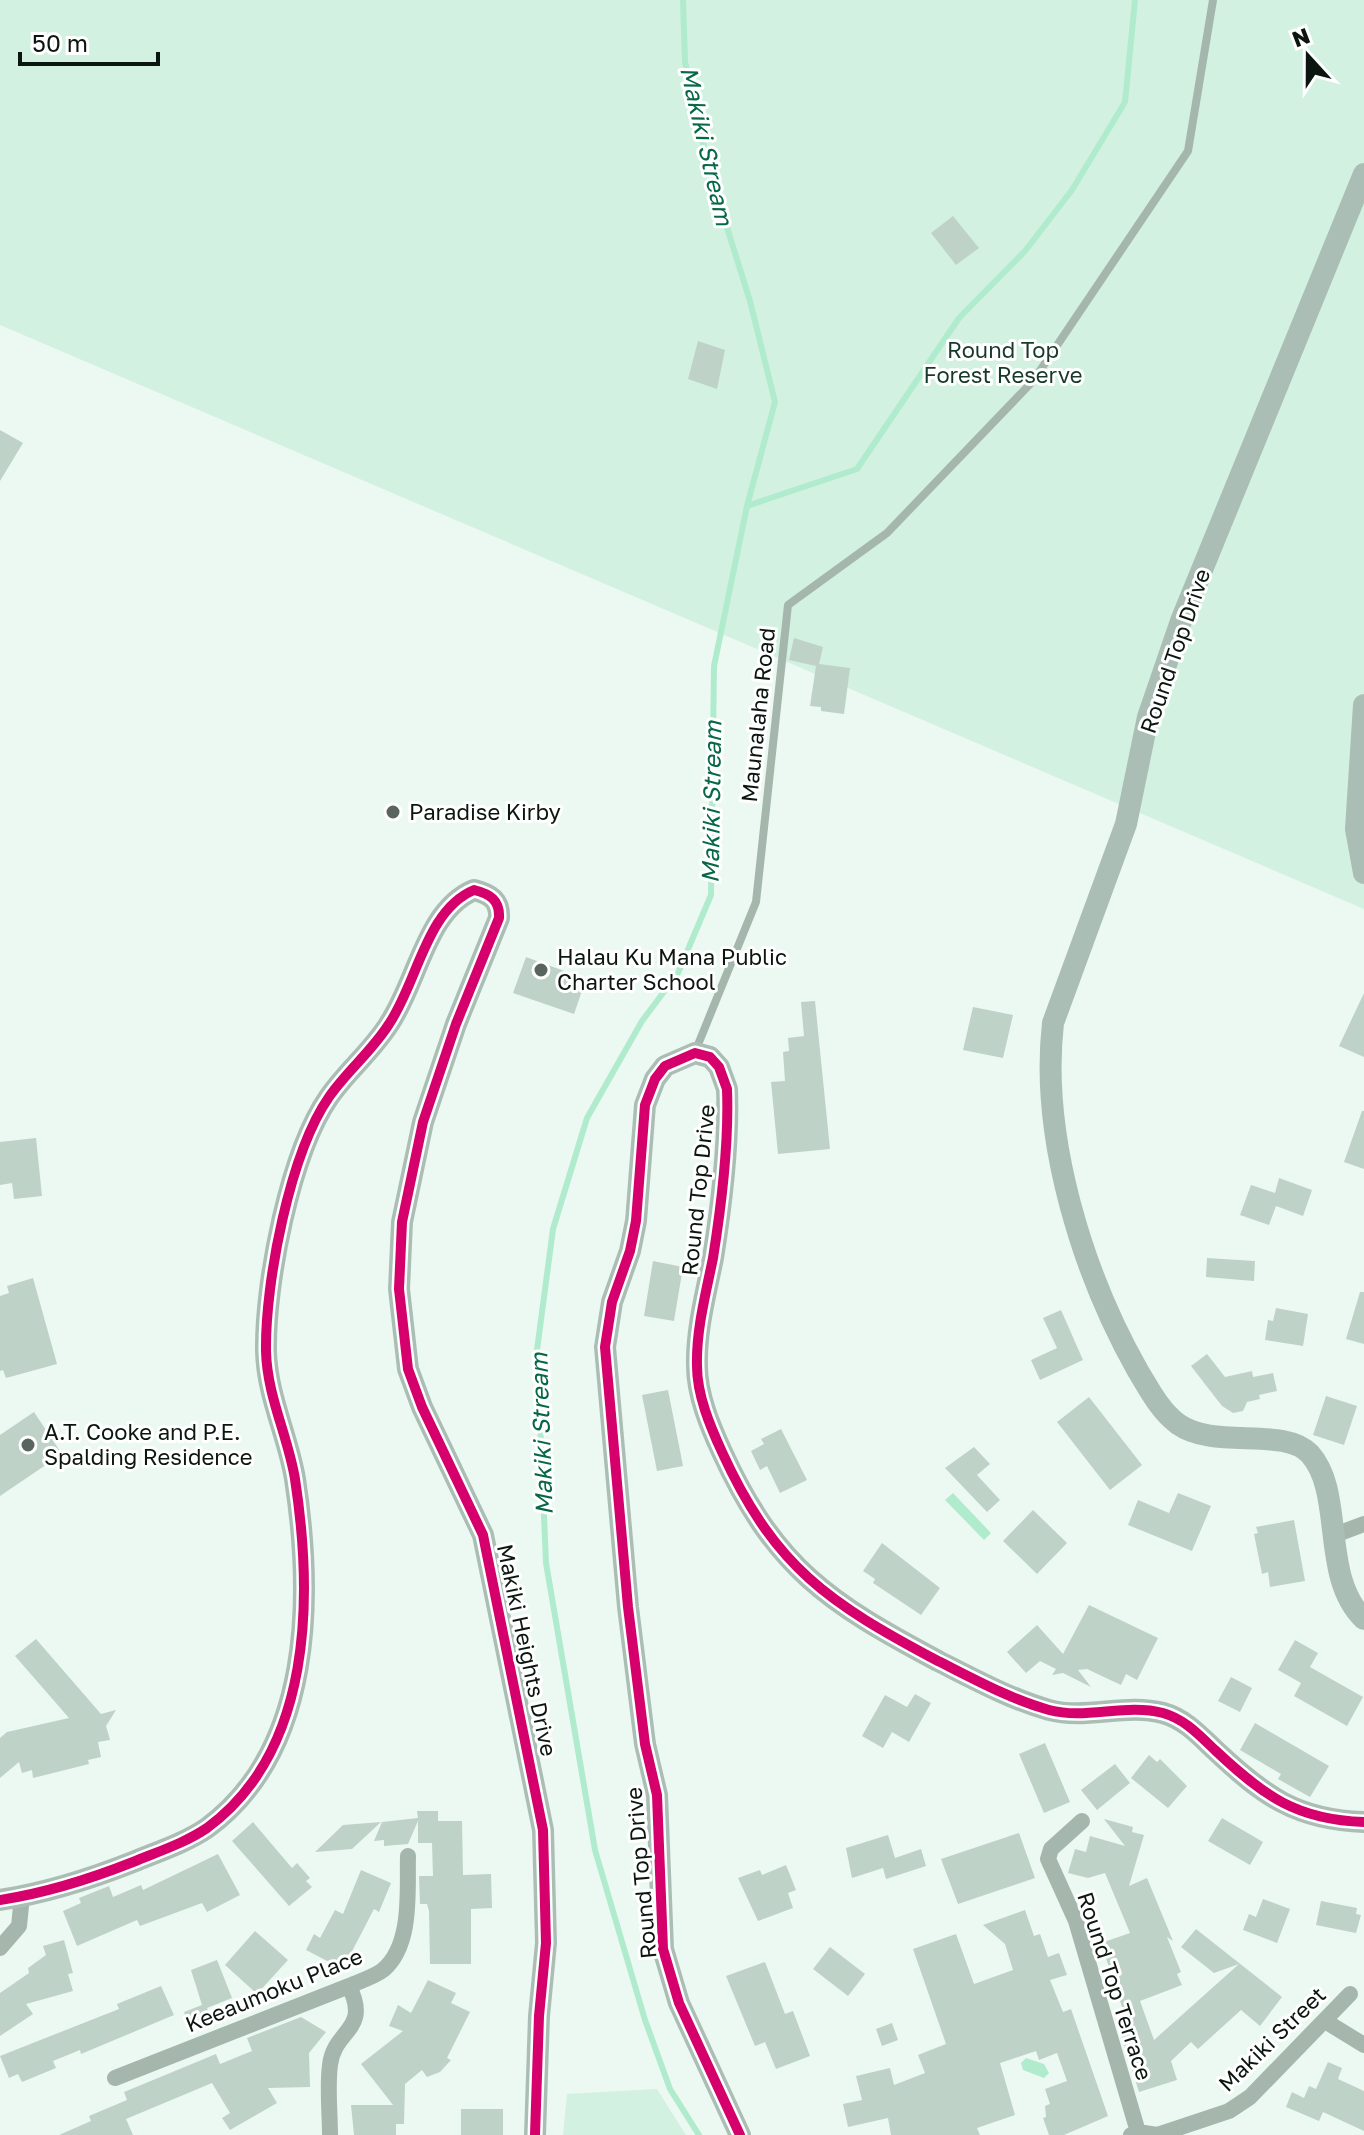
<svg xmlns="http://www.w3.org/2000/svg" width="1364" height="2135" font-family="'Golos Text',sans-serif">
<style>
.green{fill:#d2f1e1}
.water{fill:#b1ebce}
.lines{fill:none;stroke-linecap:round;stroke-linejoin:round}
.stream{stroke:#b1ebce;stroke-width:6}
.building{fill:#bed2c8}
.lane{stroke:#a5b7ad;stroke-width:8}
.street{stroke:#a5b7ad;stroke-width:16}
.secondary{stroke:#abbeb6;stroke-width:22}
.cycleway-casing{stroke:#fff;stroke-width:15}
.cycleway{stroke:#d6006c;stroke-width:10}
.poi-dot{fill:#5a6560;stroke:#fff;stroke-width:3}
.labels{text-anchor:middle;stroke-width:6;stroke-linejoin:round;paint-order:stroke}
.park-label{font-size:22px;fill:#17392a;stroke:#fff}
.street-label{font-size:22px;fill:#0c1611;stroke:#fff}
.poi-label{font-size:22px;fill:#0c1611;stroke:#fff;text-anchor:start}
.water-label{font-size:24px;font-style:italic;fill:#066846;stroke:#fff}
</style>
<rect width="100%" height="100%" fill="#ecf9f2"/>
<path class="green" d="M0 0H1364V909L0 325Z
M657 2089 686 2135H563L567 2094Z"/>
<path class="water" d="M953 1493 991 1533 984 1540 945 1500Z
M1026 2058 1044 2064 1049 2073 1044 2078 1023 2070 1021 2063Z"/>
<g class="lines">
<path class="stream" d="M683 0 685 62 709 170 750 301 775 402 747 506 714 666 711 895 678 973 642 1021 587 1118 553 1229 537 1350 546 1563 595 1850 645 2020 670 2089 699 2135
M747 506 857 469 959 318 1025 251 1072 190 1125 102 1135 0"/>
</g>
<path class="building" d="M953 216 979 248 956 265 931 233Z
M698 341 725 350 717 389 688 379Z
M0 430 23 443 0 481Z
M794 638 823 647 819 664 850 668 844 714 821 711V707L810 706 816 666 789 660Z
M526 957 586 979 574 1014 513 993Z
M1364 993V1057L1339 1046Z
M815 1001 830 1149 778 1154 771 1082 785 1081 783 1052 789 1051 788 1038 804 1036 801 1002Z
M973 1007 1013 1015 1003 1058 963 1050Z
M1362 1111H1364V1169L1344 1162Z
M36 1138 42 1196 14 1199 12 1183 0 1185V1142Z
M1279 1178 1312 1190 1303 1216 1276 1206 1269 1225 1240 1215 1251 1185 1275 1193Z
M1207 1258 1255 1261 1254 1281 1206 1277Z
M653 1261 683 1267 674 1321 644 1316Z
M33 1278 57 1364 6 1378 3 1370 0 1371V1296L9 1293 7 1286Z
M1360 1292H1364V1344L1346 1339Z
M1276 1308 1308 1314 1303 1346 1265 1340 1268 1320 1273 1321Z
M1061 1310 1083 1360 1040 1380 1031 1360 1057 1348 1043 1318Z
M1207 1354 1225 1377 1252 1371 1253 1377 1273 1373 1277 1391 1259 1395 1260 1399 1247 1402 1243 1411 1233 1413 1222 1406 1191 1366Z
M668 1390 683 1466 657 1471 642 1395Z
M1326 1396 1357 1406 1344 1445 1313 1435Z
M1089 1397 1142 1465 1110 1490 1057 1422Z
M34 1412 62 1454 0 1496V1435Z
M781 1429 807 1480 780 1493 767 1466 760 1470 751 1451 764 1444 761 1439Z
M974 1447 990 1464 977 1475 1000 1500 987 1512 945 1468Z
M1178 1493 1211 1506 1192 1551 1128 1525 1138 1500 1169 1513Z
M1033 1510 1067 1543 1037 1574 1003 1541Z
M1294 1520 1305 1581 1270 1587 1268 1572 1262 1574 1254 1534 1258 1533 1256 1527Z
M882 1543 940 1588 921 1615 873 1583 875 1579 863 1571Z
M1089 1605 1158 1638 1137 1680 1126 1674 1121 1685 1087 1669 1078 1670 1091 1687 1063 1673 1052 1675 1056 1669 1040 1661 1026 1673 1007 1652 1037 1625 1063 1654Z
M36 1639 101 1714 116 1710 106 1726 110 1740 98 1742 101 1757 88 1760 89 1764 33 1778 32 1770 22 1773 19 1762 0 1778V1738L7 1732 69 1718 15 1656Z
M1295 1640 1318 1653 1310 1667 1363 1697 1347 1726 1294 1696 1301 1683 1278 1670Z
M1231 1677 1252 1688 1240 1712 1218 1701Z
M915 1694 931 1703 909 1742 892 1732 883 1748 862 1736 885 1695 907 1707Z
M1255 1723 1329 1766 1310 1797 1278 1779 1281 1774 1240 1750Z
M1045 1743 1070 1802 1044 1813 1019 1754Z
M1149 1755 1157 1762 1160 1759 1187 1786 1168 1808 1131 1778Z
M1115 1764 1130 1783 1097 1810 1081 1790Z
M417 1811H438V1821H462L463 1875 491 1874 492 1908 471 1909V1964H430L429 1911 427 1904H420L419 1876H433L432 1843H418V1821L408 1844 384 1846V1840L374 1841 382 1822 418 1818Z
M1222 1818 1263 1842 1250 1865 1208 1841Z
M1104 1819 1133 1827 1132 1832 1144 1835 1129 1886 1147 1878 1173 1941 1167 1937 1181 1972 1177 1974 1182 1985 1140 2001 1154 2040 1239 1964 1214 1973 1181 1947 1196 1929 1282 1997 1260 2026 1241 2010 1198 2049 1191 2042 1171 2061 1177 2080 1139 2092 1117 2022 1126 2019 1101 1943 1130 1933 1105 1873 1088 1878 1068 1873 1075 1849 1086 1852 1090 1836 1125 1846Z
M253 1822 292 1868 297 1863 310 1878 306 1881 312 1887 289 1906 232 1841Z
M381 1822 352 1849 315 1852 343 1825Z
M1019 1833 1035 1878 958 1904 941 1859Z
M888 1835 895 1858 921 1849 926 1866 886 1879 883 1868 852 1878 846 1848Z
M218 1854 240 1895 207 1912 202 1903 140 1926 137 1920 77 1946 63 1911 81 1903 79 1898 109 1886 113 1897 141 1885 143 1890Z
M786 1865 796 1890 788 1893 793 1908 758 1921 738 1878 760 1870 762 1875Z
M361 1870 391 1883 379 1912 374 1909 346 1963 338 1959 335 1965 306 1950 314 1934 320 1938 335 1910 343 1914Z
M1263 1899 1290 1909 1277 1943 1243 1930 1249 1914 1256 1917Z
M1321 1901 1357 1908 1356 1914 1361 1915 1356 1933 1316 1925Z
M1025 1910 1034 1936 1040 1934 1048 1957 1059 1953 1067 1975 1050 1980 1063 2012 1071 2009 1108 2116 1064 2135H1049L1043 2118 1046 2117 1045 2106 1050 2104 1045 2089 1067 2081 1057 2053 1039 2060 1036 2051 1000 2063 1015 2115 977 2128 980 2135H891L888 2118 848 2127 843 2104 862 2100 856 2076 890 2068 894 2085 925 2073 918 2055 946 2044 913 1949 956 1934 974 1984 1013 1970 1005 1944 983 1925Z
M255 1931 288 1960 257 1994 225 1965Z
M64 1940 73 1973 68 1974 73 1991 26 2004 33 2014 0 2036V1993L29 1973 28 1968 46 1955 43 1946Z
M830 1947 865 1974 848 1996 813 1969Z
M217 1960 232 1998 207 2008 211 2018 189 2027 184 2012 202 2005 191 1970Z
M765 1962 785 2014 793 2011 810 2056 776 2069 765 2042 755 2046 726 1976Z
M428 1980 456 1993 451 2003 470 2012 447 2058 451 2060 440 2072 427 2077 422 2070 405 2084 404 2124H396V2135H354L351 2105H393L361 2064 403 2031 389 2026 398 2005 411 2013Z
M161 1986 174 2015 81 2054 80 2050 53 2061 56 2068 22 2082 18 2074 9 2078 0 2056 119 2009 117 2004Z
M301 2017 326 2032 309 2053 310 2087 268 2088 277 2103 230 2130 222 2118 230 2113 212 2083 126 2119 133 2135H59L91 2121 89 2116 127 2100 124 2092 216 2054 220 2064 252 2051 247 2038Z
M892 2023 898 2040 882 2046 876 2029Z
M1328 2062 1342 2068 1338 2079 1364 2091V2131L1323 2112 1319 2121 1286 2107 1292 2092 1304 2098 1309 2086 1316 2089Z
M461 2109H503V2135H461Z"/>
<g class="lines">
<path class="lane" d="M695 1052 756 902 788 605 887 533 1033 381 1188 151 1213 0"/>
<path class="street" d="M1332 1536 1364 1524
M1082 1821 1051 1849 1048 1859 1076 1921 1138 2132
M0 1948 19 1926 22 1896
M1325 2021 1364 2045
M115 2078 349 1986C360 1981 374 1977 383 1970 413 1945 407 1890 408 1856
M330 2135C330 2112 327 2088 330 2065 334 2029 371 2031 349 1986
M1131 2135 1138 2132 1157 2135 1229 2111 1250 2097 1350 1994"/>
<path class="secondary" d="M1364 174 1181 621 1148 717 1126 824 1053 1023C1040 1136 1082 1272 1138 1371 1149 1389 1160 1411 1178 1424 1214 1450 1284 1426 1310 1454 1345 1493 1320 1577 1364 1619
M1364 705 1356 829 1364 873
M0 1900C46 1893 90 1879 133 1862 157 1852 185 1843 207 1828 313 1750 313 1597 295 1479 288 1436 267 1396 266 1351 265 1282 290 1153 329 1097 347 1071 372 1051 389 1024 418 981 426 910 474 890 490 894 500 900 499 918L456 1024 423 1122 402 1222 399 1289 408 1369 422 1407 483 1535 543 1830 546 1943 539 2016 535 2135
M740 2135 679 2003 663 1949 657 1795 645 1744 628 1607 605 1347 612 1302 630 1251 636 1221 645 1105 655 1079 665 1066 695 1053 710 1057 719 1067 727 1089C729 1140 721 1208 713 1258 706 1293 696 1330 697 1366 697 1395 710 1426 722 1452 775 1568 829 1603 938 1661 974 1679 1010 1699 1049 1710 1087 1720 1125 1703 1163 1713 1185 1719 1200 1736 1216 1751 1264 1796 1297 1820 1364 1822"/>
<g class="cycleway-casing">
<path id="cycleway" d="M0 1900C46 1893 90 1879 133 1862 157 1852 185 1843 207 1828 313 1750 313 1597 295 1479 288 1436 267 1396 266 1351 265 1282 290 1153 329 1097 347 1071 372 1051 389 1024 418 981 426 910 474 890 490 894 500 900 499 918L456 1024 423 1122 402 1222 399 1289 408 1369 422 1407 483 1535 543 1830 546 1943 539 2016 535 2135
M740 2135 679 2003 663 1949 657 1795 645 1744 628 1607 605 1347 612 1302 630 1251 636 1221 645 1105 655 1079 665 1066 695 1053 710 1057 719 1067 727 1089C729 1140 721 1208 713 1258 706 1293 696 1330 697 1366 697 1395 710 1426 722 1452 775 1568 829 1603 938 1661 974 1679 1010 1699 1049 1710 1087 1720 1125 1703 1163 1713 1185 1719 1200 1736 1216 1751 1264 1796 1297 1820 1364 1822"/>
</g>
<use href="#cycleway" class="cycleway"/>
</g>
<g class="poi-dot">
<circle cx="393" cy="812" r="8"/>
<circle cx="541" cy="970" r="8"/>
<circle cx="28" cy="1445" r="8"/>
</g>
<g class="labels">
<g class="park-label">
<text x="1003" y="358">Round Top<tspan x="1003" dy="25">Forest Reserve</tspan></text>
</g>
<g class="street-label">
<text transform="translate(1175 651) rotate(-71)" y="8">Round Top Drive</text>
<text transform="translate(758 715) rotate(-84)" y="8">Maunalaha Road</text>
<text transform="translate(698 1190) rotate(-84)" y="8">Round Top Drive</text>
<text transform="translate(527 1650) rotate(78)" y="8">Makiki Heights Drive</text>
<text transform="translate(641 1873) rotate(-95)" y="8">Round Top Drive</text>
<text transform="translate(1115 1986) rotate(72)" y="8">Round Top Terrace</text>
<text transform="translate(274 1990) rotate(-22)" y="8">Keeaumoku Place</text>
<text transform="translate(1272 2039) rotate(-44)" y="8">Makiki Street</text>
</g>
<g class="poi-label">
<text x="409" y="820">Paradise Kirby</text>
<text x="557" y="965">Halau Ku Mana Public<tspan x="557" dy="25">Charter School</tspan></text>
<text x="44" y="1440">A.T. Cooke and P.E.<tspan x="44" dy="25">Spalding Residence</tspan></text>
</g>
<g class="water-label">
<text transform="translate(706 146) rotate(77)" y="8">Makiki Stream</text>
<text transform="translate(712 802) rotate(-89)" y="8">Makiki Stream</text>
<text transform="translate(542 1434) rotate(-92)" y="8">Makiki Stream</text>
</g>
</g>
<g transform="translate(1308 56) rotate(339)" stroke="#ffffff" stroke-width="6" paint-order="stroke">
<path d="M0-6L14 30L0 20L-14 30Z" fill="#0c1611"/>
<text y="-12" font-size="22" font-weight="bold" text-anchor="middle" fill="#0c1611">N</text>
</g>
<path d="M20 52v12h138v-12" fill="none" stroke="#0c1611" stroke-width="4"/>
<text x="32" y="52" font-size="24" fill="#0c1611" stroke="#ffffff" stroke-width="6" paint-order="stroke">50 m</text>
</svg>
